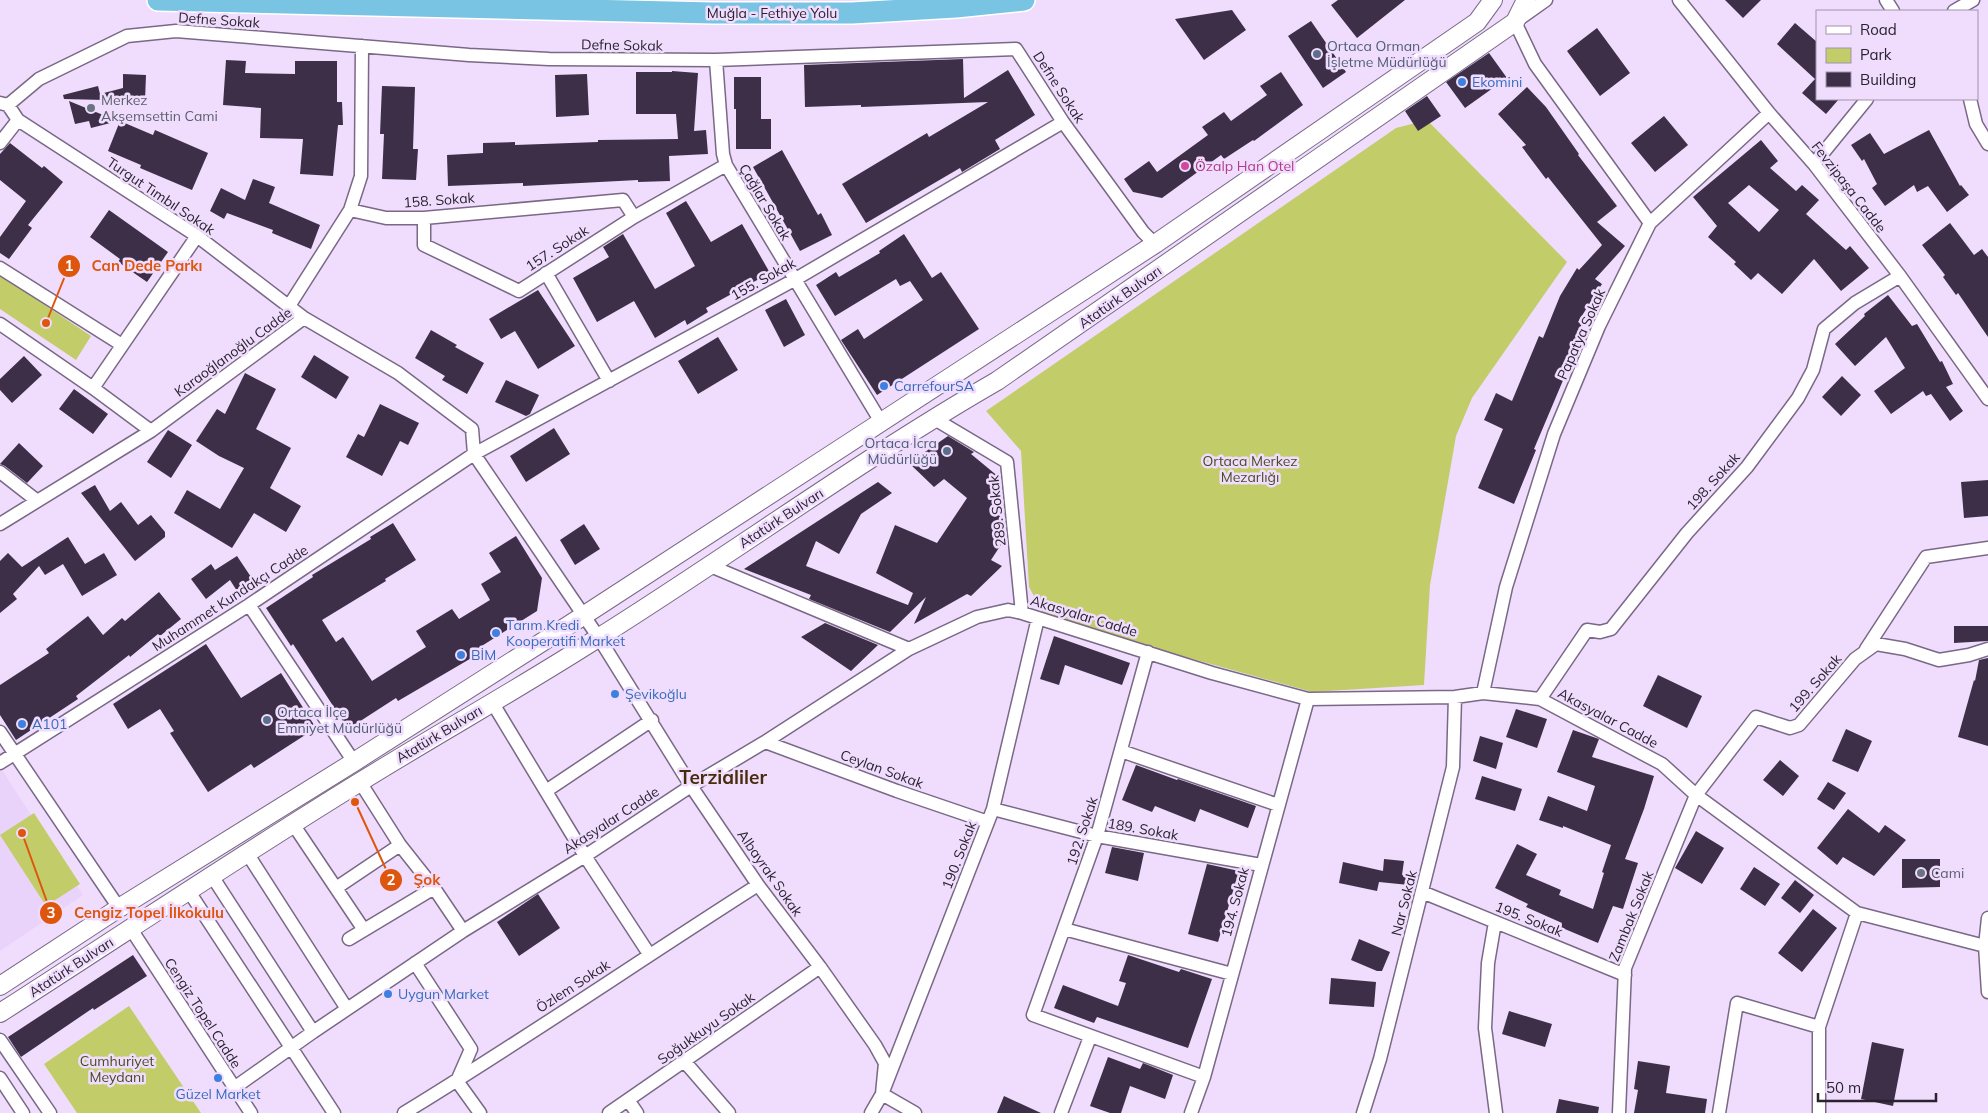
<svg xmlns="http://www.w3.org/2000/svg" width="1988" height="1113" font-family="Mulish,sans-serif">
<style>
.built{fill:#ead3fb}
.green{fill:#c2cd69}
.building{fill:#3e2f49;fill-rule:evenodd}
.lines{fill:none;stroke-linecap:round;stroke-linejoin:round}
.minor-casing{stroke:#796886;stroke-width:15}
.secondary-casing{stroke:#796886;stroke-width:20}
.trunk-casing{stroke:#fff;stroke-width:24}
.minor{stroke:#fff;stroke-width:12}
.secondary{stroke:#fff;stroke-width:18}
.trunk{stroke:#78c4e2;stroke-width:21}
.service-dot{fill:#5c6f8a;stroke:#f0ddfe;stroke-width:2}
.shop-dot{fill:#3f7fe0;stroke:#f0ddfe;stroke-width:2}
.worship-dot{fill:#6b7280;stroke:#f0ddfe;stroke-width:2}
.hotel-dot{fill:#d1479c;stroke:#f0ddfe;stroke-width:2}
.labels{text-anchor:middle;stroke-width:5;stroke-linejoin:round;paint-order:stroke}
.street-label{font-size:14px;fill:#2a232f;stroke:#f0ddfe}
.service-label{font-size:14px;fill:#4e5e75;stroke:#f0ddfe;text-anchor:start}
.shop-label{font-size:14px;fill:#366cbe;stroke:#f0ddfe;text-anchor:start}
.worship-label{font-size:14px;fill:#5b616d;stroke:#f0ddfe;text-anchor:start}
.hotel-label{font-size:14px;fill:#b23c85;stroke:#f0ddfe;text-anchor:start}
.park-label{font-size:14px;fill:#484c22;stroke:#f0ddfe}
.district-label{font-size:19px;font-weight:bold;fill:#462c0b;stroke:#f0ddfe}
.leader{fill:none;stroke:#de560e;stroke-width:2}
.callout-dot{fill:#de560e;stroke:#f0ddfe;stroke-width:2}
.mark-label{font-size:15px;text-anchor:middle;font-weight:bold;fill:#fff}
.callout-label{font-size:15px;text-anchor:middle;font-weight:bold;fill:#de560e;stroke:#f0ddfe;stroke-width:5;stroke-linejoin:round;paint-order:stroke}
</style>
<rect width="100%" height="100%" fill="#f0ddfe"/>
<path class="built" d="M2 770 83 895 0 951V772Z"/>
<path class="green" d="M1427 120 1567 262 1472 398 1456 436 1430 585 1424 685 1312 692 1092 631 1048 622 1029 587 1021 451 986 411 1396 128Z
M0 275 91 336 76 360 0 309Z
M34 813 80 884 46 906 0 835Z
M129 1006 201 1113H77L44 1064Z"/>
<path class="building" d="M1338 0H1405L1357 38 1331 5Z
M1725 0H1761L1743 18Z
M1232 10 1246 30 1204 60 1175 19Z
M1311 21 1346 72 1323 88 1288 36Z
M1795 23 1817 42V99H1839L1826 114 1802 93 1815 79 1777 44Z
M1597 28 1630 73 1600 96 1567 51Z
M1489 53 1507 78 1465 108 1446 82Z
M963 59 964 98 1008 70 1035 115 995 140 1000 149 962 172 960 168 866 223 842 184 927 133 929 137 988 102 861 107V105L805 107 804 65Z
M226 60 246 61 245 73 295 74V61H337V102H342L343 125H338L333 176 300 174 303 139 260 138 261 108 223 105Z
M672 71 698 73 694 131 706 130 708 154 669 156 670 181 638 182V180L523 186V183L448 186 447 155 483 153V143L515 142V145L598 142V140L678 139 676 114H636V72H672Z
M1281 72 1303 105 1254 141 1253 140 1224 159 1221 155 1162 198 1133 192 1124 179 1149 161 1157 172 1208 135 1202 127 1224 112 1231 121 1267 95 1260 86Z
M123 74 146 75 145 101 64 99 63 95 98 86 100 94 123 88Z
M587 74 589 115 556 117 555 75Z
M734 77H761V119H771V149H736V109H734Z
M382 86 415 87 413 149H418L416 180 382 179 384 134H380Z
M1527 87 1546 107 1579 154 1578 155 1617 206 1597 222 1625 246 1595 279 1602 284 1578 322 1582 324 1571 351 1575 352 1534 449 1536 450 1514 504 1478 488 1503 429 1484 420 1496 393 1512 401 1539 336 1543 338 1560 296 1577 268 1579 270 1602 245 1548 177 1546 179 1522 147 1526 145 1498 114Z
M1427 96 1441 116 1418 131 1405 111Z
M69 101 86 108 118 121 91 128 89 121 75 124Z
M1664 116 1688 145 1655 172 1631 143Z
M120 121 153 135 155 130 208 153 192 190 140 168 141 165 108 151Z
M1929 130 1960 186 1961 185 1969 195 1947 212 1928 186 1917 192 1914 185 1885 206 1872 188 1877 184 1864 159 1862 161 1851 145 1870 133 1884 154Z
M1761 140 1778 161 1770 168 1796 191 1802 185 1819 200 1806 214 1846 250 1850 246 1869 268 1841 291 1814 259 1782 294 1758 273 1751 280 1734 264 1736 262 1708 237 1717 226 1693 197ZM1749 185 1779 210 1759 232 1728 203Z
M10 143 42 168 44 166 63 182 28 225 32 228 9 259 0 253V237L26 201 0 180V154Z
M782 150 818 215 821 213 832 235 800 251 753 167Z
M253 179 275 187 269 203 320 225 311 249 272 233 273 230 227 213 224 219 210 211 221 188 245 200Z
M686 201 711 242 742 224 770 273 706 308 708 312 687 325 685 320 655 338 634 301 597 322 573 278 609 257 603 247 623 234 655 289 695 266 666 213Z
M109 210 168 252 147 282 118 262 120 259 90 237Z
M1950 223 1974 255 1982 249 1988 257V337L1958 293 1956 295 1943 277 1945 275 1922 245Z
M904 234 932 278 941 272 979 329 877 395 841 340 858 329 864 339 923 300 910 281 900 286 896 279 835 316 816 285 836 272 839 277 880 253 879 251Z
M538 290 575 346 538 369 515 331 501 339 489 319Z
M1888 295 1912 326 1917 324 1940 362 1942 361 1953 384 1946 387 1963 411 1950 421 1931 394 1926 396 1923 391 1891 414 1874 391 1905 368 1886 337 1855 366 1835 344 1865 316 1864 314Z
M786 299 805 335 784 347 765 310Z
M431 330 457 345 455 347 484 363 467 394 442 380 445 376 415 358Z
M718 337 738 370 698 394 678 361Z
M314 355 349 377 336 399 301 377Z
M24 356 42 375 12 403 0 390V379Z
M245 373 276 389 256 429 291 448 270 488 301 506 286 532 254 513 232 548 174 513 187 490 220 509 244 468 219 456 196 441 217 409 225 414Z
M1842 376 1861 395 1841 416 1822 397Z
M506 380 539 395 530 414 526 416 495 402Z
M74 389 108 414 93 434 59 409Z
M380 404 419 423 408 445 400 441 382 476 346 457 358 434 364 437Z
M554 428 570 454 526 482 510 456Z
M168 430 192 445 171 478 147 462Z
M948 436 974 452 971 454 1000 478V530L1006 534V537L991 560 1002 566 971 596 967 594 914 624 926 597 890 632 809 599 811 595 744 569 878 482 892 493 861 514 839 554 816 541 806 566 908 605 913 593 876 573 895 525 937 543 967 498 944 479 934 487 909 463Z
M19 443 43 466 27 483 5 466 0 464Z
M1988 480V516L1964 518 1961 482Z
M95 485 110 511 121 502 138 525 151 515 165 532V537L135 561 81 493Z
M393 523 416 560 385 579 386 581 322 620 336 642 343 637 372 681 426 647 416 631 452 609 459 619 490 600 481 584 501 572 489 553 516 536 542 578 537 611 477 649 480 653 398 701 396 698 348 729 293 644 291 646 266 608 313 577 312 575 371 539 370 537Z
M584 524 600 549 575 565 560 540Z
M68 537 85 564 104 553 117 575 82 596 63 564 45 575 39 566 13 594 17 599 0 613V561L8 553 22 567Z
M237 556 253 580 237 591 230 580 206 599 191 579 211 564 215 570Z
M159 592 181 619 160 636 158 634 130 657 129 655 76 696 78 699 16 740 0 715V685L49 653 46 649 88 616 103 635 122 618 125 621Z
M825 623 878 645 851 671 801 637Z
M1954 626H1988V641L1954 643Z
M1054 636 1130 663 1122 685 1065 665 1059 685 1040 679Z
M206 644 241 698 281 673 316 728 254 768 251 764 208 792 170 733 174 731 160 709 128 729 113 704Z
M1988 658V746L1958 737 1974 680 1975 681 1979 660Z
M1658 675 1702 696 1687 728 1643 706Z
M1516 709 1547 719 1537 748 1506 737Z
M1846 729 1872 741 1858 772 1832 761Z
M1573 730 1599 739 1592 757 1654 776 1644 809 1625 859 1638 863 1623 909 1613 906 1598 943 1560 927 1562 923 1526 907 1528 904 1495 888 1517 844 1537 854 1526 875 1561 890 1559 895 1593 909 1604 873 1602 872 1611 845 1563 826V828L1539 820 1548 796 1587 811 1595 786 1557 772Z
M1480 736 1503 743 1496 769 1473 761Z
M1780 760 1799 776 1783 796 1763 780Z
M1136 765 1177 780 1178 779 1256 806 1248 828 1200 809 1195 822 1155 806 1152 812 1122 800Z
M1482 776 1522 789 1515 811 1475 799Z
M1828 782 1846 793 1834 810 1817 799Z
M1848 809 1879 833 1885 825 1906 840 1874 876 1843 857 1837 865 1817 848Z
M1696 831 1724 848 1702 884 1675 868Z
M1112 847 1144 853 1138 881 1105 873Z
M1384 859 1404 861 1402 875 1410 876 1409 885 1379 882 1377 891 1339 883 1343 862 1383 871Z
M1902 859H1940V887L1902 888Z
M1207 864 1239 871 1218 942 1188 934Z
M1754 867 1780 884 1765 906 1740 889Z
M1795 880 1814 895 1800 913 1781 898Z
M538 894 560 928 519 956 497 922Z
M1813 909 1837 928 1802 972 1778 953Z
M1359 939 1390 952 1382 971H1377L1351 960Z
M133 955 147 976 94 1010 93 1008 21 1057 8 1037Z
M1128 955 1179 972 1181 969 1212 979 1188 1048 1097 1017 1094 1023 1054 1008 1063 985 1118 1006 1126 983 1119 981Z
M1331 978 1376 982 1374 1007 1329 1004Z
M1509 1011 1552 1024 1545 1047 1502 1034Z
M1872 1042 1904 1049 1893 1106 1861 1099Z
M1108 1057 1140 1069 1143 1063 1173 1075 1165 1099 1130 1086 1121 1113H1110L1090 1106Z
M1638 1061 1670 1066 1666 1093 1707 1099 1705 1113H1634L1638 1090 1634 1089Z
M1004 1096 1041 1113H997Z
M1559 1099 1599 1107 1598 1113H1556Z"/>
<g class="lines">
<g class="minor-casing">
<path id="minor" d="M1679 0 1769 113 1814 164 1900 276 1988 399
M1886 0 1893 11
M1954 11 1973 0
M716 60 723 154 726 165 881 422
M1970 99 1976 124 1988 144
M0 103 8 105 18 120 197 236 304 318 398 373 472 429 474 454 599 638 691 786 758 885 820 967 875 1045 885 1063 882 1094 915 1113
M8 105 39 79 127 36 176 31 469 55 549 59 716 60 1016 49 1063 122 1143 232 1155 244
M0 143 18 120
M1814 164 1867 99
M350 210 361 176 362 46
M424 218V245L519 291 634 217 726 165
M1650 223 1769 113
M0 268 122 345
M546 273 609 381
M289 306 350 210 386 218H424L623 200 634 217
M0 324 93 388 151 431
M93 388 197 236
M933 418 1007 462 1022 613
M0 472 36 500
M0 524 151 431 304 318
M708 565 909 649
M249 605 354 762
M1866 649 1926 557 1988 548
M1148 652 1097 836 1033 1015 1204 1077
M1483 693 1506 587 1554 434 1599 326 1650 223 1535 64 1515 22 1546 0
M1540 699 1587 630 1600 632 1611 629 1687 533 1747 467 1798 398 1813 370 1824 329 1855 303 1900 276
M492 702 585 856 649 954
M0 732 119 908
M765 742 897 791 988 822
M1121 751 1278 805
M0 763 249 605 474 454 794 280 1063 122
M360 782 400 845 434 888 463 931
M546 791 652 720
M993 809 1097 836 1261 865
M293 824 364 930 434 888
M247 853 347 1009
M212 876 313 1032
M336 888 400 845
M188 890 334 1113
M1422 892 1625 975
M1988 918 1985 946 1988 992
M1495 922 1488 963 1485 1028 1496 1113
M131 929 251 1113
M1064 929 1232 974
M349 939 364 930
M415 963 471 1049 457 1081 480 1113
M0 1040 50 1113
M685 1062 729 1113
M0 1078 23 1113
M234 1088 313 1032 463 931 585 856 691 786 765 742 909 649 977 617 1008 610 1022 613 1212 673 1308 699 1455 697 1483 693 1540 699 1662 764 1696 795 1857 913 1985 946
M628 1100 637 1113
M404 1113C524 1040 640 960 758 885
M609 1113 820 967
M871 1113 882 1094 993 809 1038 618
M1061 1113 1090 1037
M1191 1113 1204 1077 1308 699
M1363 1113 1380 1059 1453 767 1455 697
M1619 1113 1625 968 1696 795 1756 717 1790 728 1799 725 1855 659 1876 644 1905 649 1939 660 1969 655 1988 649
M1719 1113 1737 1003 1819 1027
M1819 1113V1027L1857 913"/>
</g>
<g class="secondary-casing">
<path id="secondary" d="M0 986 119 908 354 762 583 616 1155 244 1477 22 1493 0
M0 1013C120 936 238 857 360 782 439 733 520 688 598 638 732 554 860 460 997 381L1515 22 1526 0"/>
</g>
<g class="trunk-casing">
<path id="trunk" d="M158 0 713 13H852L956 7 1024 0"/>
</g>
<use href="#minor" class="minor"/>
<use href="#secondary" class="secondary"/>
<use href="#trunk" class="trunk"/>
</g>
<g class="service-dot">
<circle cx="1317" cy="54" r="5"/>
<circle cx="947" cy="451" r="5"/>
<circle cx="267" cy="720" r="5"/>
</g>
<g class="shop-dot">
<circle cx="1462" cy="82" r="5"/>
<circle cx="884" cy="386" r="5"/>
<circle cx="496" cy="633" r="5"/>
<circle cx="461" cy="655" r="5"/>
<circle cx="615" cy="694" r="5"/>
<circle cx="22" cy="724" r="5"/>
<circle cx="388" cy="994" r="5"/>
<circle cx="218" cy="1078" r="5"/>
</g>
<g class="worship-dot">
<circle cx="91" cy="108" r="5"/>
<circle cx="1921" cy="873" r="5"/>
</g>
<circle class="hotel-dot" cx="1185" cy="166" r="5"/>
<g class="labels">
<g class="street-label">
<text x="772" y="18">Muğla - Fethiye Yolu</text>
<text transform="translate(219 20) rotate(4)" y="5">Defne Sokak</text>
<text transform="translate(622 45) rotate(1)" y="5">Defne Sokak</text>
<text transform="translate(1059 87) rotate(57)" y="5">Defne Sokak</text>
<text transform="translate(1849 187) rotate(52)" y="5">Fevzipaşa Cadde</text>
<text transform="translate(161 196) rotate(34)" y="5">Turgut Tımbıl Sokak</text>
<text transform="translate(439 200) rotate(-4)" y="5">158. Sokak</text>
<text transform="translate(765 202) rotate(59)" y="5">Çağlar Sokak</text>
<text transform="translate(557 248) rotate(-33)" y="5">157. Sokak</text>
<text transform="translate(763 279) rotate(-29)" y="5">155. Sokak</text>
<text transform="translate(1120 297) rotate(-35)" y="5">Atatürk Bulvarı</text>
<text transform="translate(1581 334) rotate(-66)" y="5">Papatya Sokak</text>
<text transform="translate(233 352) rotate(-36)" y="5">Karaoğlanoğlu Cadde</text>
<text transform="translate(1713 481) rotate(-48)" y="5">198. Sokak</text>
<text transform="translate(997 511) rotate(-96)" y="5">289. Sokak</text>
<text transform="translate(781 518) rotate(-33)" y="5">Atatürk Bulvarı</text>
<text transform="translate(230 598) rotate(-33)" y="5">Muhammet Kundakçı Cadde</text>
<text transform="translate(1084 616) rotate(17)" y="5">Akasyalar Cadde</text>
<text transform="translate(1815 683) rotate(-49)" y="5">199. Sokak</text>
<text transform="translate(1608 718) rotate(28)" y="5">Akasyalar Cadde</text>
<text transform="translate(439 734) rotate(-31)" y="5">Atatürk Bulvarı</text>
<text transform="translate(882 769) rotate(20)" y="5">Ceylan Sokak</text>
<text transform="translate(611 820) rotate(-33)" y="5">Akasyalar Cadde</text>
<text transform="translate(1143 829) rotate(10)" y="5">189. Sokak</text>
<text transform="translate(1082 831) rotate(-72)" y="5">192. Sokak</text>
<text transform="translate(959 855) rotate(-69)" y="5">190. Sokak</text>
<text transform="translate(770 873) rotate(55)" y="5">Albayrak Sokak</text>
<text transform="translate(1235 902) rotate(-75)" y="5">194. Sokak</text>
<text transform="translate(1404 903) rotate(-76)" y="5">Nar Sokak</text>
<text transform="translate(1631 916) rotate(-68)" y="5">Zambak Sokak</text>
<text transform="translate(1529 919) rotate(22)" y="5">195. Sokak</text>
<text transform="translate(71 967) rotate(-33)" y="5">Atatürk Bulvarı</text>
<text transform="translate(573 986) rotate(-33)" y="5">Özlem Sokak</text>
<text transform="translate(203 1013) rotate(57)" y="5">Cengiz Topel Cadde</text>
<text transform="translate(706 1028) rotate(-35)" y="5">Soğukkuyu Sokak</text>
</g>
<g class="service-label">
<text x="1327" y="51">Ortaca Orman<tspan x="1327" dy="16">İşletme Müdürlüğü</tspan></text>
<text x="937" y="448" text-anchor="end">Ortaca İcra<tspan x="937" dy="16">Müdürlüğü</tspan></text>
<text x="277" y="717">Ortaca İlçe<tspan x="277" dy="16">Emniyet Müdürlüğü</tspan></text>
</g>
<g class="shop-label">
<text x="1472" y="87">Ekomini</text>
<text x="894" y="391">CarrefourSA</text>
<text x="506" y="630">Tarım Kredi<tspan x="506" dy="16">Kooperatifi Market</tspan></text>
<text x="471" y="660">BİM</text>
<text x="625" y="699">Şevikoğlu</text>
<text x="32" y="729">A101</text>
<text x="398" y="999">Uygun Market</text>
<text x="218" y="1099" text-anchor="middle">Güzel Market</text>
</g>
<g class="worship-label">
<text x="101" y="105">Merkez<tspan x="101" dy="16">Akşemsettin Cami</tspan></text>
<text x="1931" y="878">Cami</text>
</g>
<g class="hotel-label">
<text x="1195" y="171">Özalp Han Otel</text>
</g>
<g class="park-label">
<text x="1250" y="466">Ortaca Merkez<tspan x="1250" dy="16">Mezarlığı</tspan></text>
<text x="117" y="1066">Cumhuriyet<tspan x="117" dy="16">Meydanı</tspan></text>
</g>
<g class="district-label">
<text x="723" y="784">Terzialiler</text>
</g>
</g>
<path class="leader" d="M46 323L69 266M355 802L391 880M22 833L51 913"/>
<g class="callout-dot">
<circle cx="46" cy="323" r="5"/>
<circle cx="355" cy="802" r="5"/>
<circle cx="22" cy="833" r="5"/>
<circle cx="69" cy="266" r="12"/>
<circle cx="391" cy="880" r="12"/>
<circle cx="51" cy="913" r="12"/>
</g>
<g class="mark-label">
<text x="69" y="271">1</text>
<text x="391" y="885">2</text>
<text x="51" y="918">3</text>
</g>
<g class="callout-label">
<text x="147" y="271">Can Dede Parkı</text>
<text x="427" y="885">Şok</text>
<text x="149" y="918">Cengiz Topel İlkokulu</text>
</g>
<rect x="1816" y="10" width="162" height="90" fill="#f0ddfe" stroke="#a193ab"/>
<rect x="1826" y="26" width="25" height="8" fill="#ffffff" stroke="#a193ab"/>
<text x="1860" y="35" font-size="15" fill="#2a232f">Road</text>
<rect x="1826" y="48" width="25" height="15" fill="#c2cd69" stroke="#a193ab"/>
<text x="1860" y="60" font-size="15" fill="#2a232f">Park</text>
<rect x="1826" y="72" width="25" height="15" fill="#3e2f49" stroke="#a193ab"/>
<text x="1860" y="85" font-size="15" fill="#2a232f">Building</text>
<path d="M1818 1093v8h118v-8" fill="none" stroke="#2a232f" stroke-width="2.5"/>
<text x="1826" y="1093" font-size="15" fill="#2a232f" stroke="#f0ddfe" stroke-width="4" paint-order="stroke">50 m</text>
</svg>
